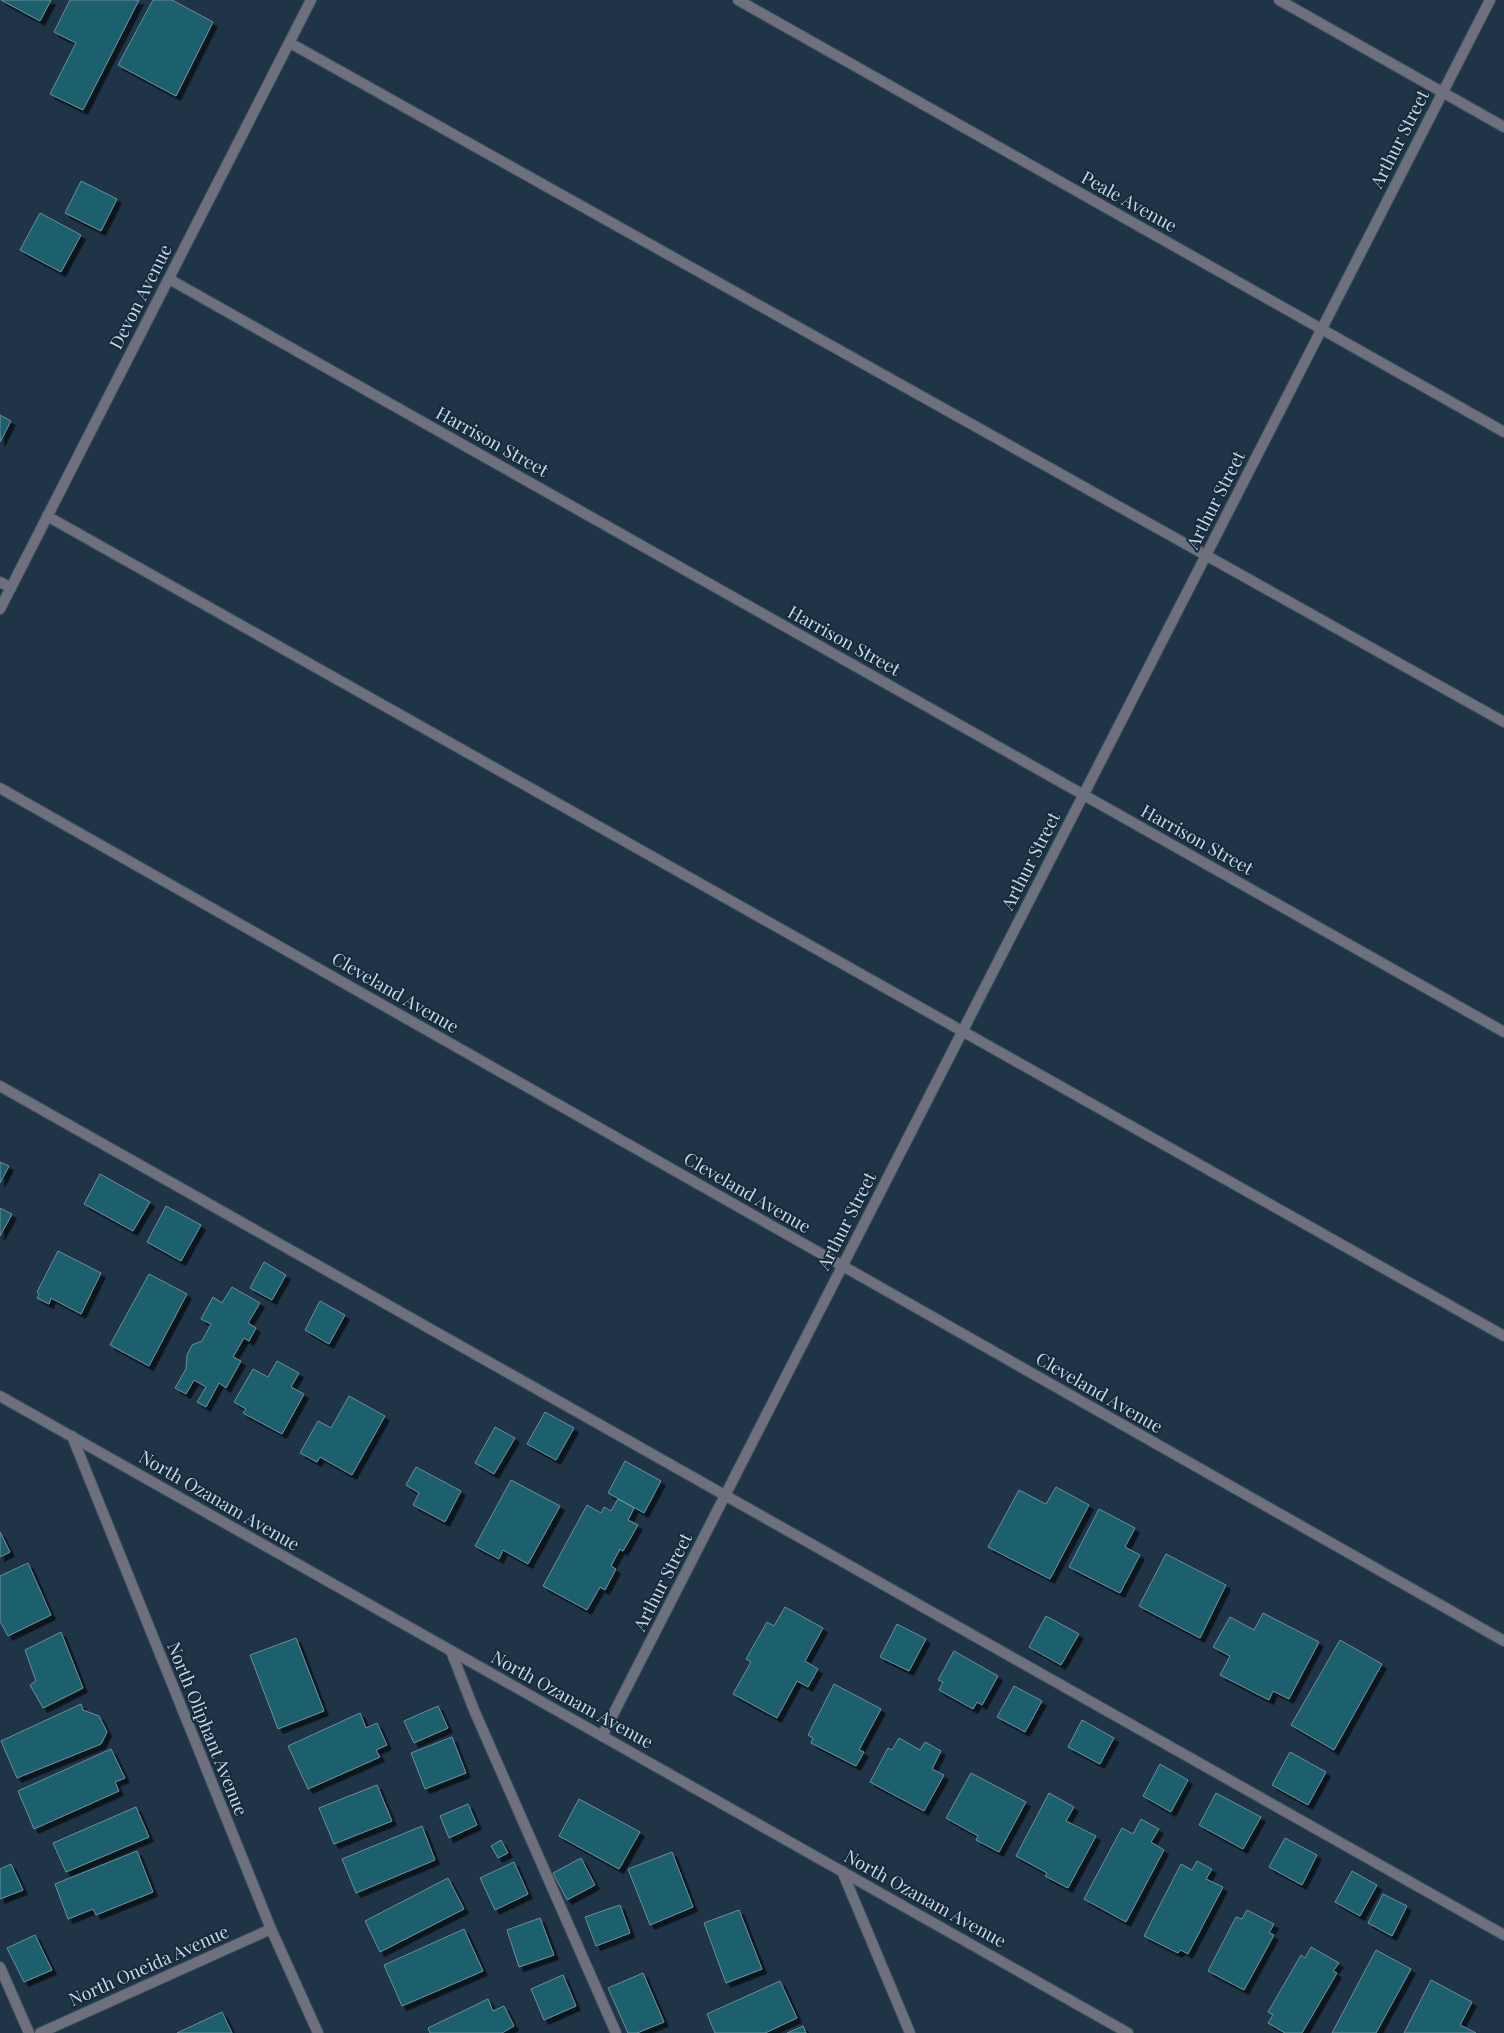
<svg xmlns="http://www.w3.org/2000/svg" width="1504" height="2033" font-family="'Playfair Display',serif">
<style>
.building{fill:#1a5e6d;stroke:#6b9099;filter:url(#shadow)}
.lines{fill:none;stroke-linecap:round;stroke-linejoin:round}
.service-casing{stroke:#3e5163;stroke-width:12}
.minor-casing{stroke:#3e5163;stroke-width:12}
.tertiary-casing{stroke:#3e5163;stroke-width:12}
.service{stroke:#6e717d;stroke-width:10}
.minor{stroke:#6e717d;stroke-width:10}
.tertiary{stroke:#6e717d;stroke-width:10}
.labels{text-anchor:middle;stroke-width:4;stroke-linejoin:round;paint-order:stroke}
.street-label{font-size:18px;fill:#cad7e3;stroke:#152a3c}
</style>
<defs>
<filter id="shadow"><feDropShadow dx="4.5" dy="4.5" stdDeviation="0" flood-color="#0009"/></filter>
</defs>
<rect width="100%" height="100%" fill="#1f3447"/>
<path class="building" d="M1 0H51L40 21Z
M70 0H139L83 110 50 94 76 43 54 32Z
M153 0H172L213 22 176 96 118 65Z
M81 181 117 199 101 231 65 213Z
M40 213 81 235 61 272 20 250Z
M0 415 11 421 0 442Z
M0 1162 9 1166 0 1183Z
M100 1174 150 1202 133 1231 84 1204Z
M166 1206 201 1225 181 1261 147 1242Z
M0 1208 12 1214 0 1236Z
M58 1251 101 1273 81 1314 51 1298 49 1304 37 1298 39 1294 37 1292Z
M264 1262 286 1275 272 1300 250 1288Z
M149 1274 187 1294 149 1366 110 1345Z
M232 1287 260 1303 248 1323 256 1328 249 1341 244 1338 233 1357 241 1361 226 1388 219 1383 206 1407 197 1402 206 1387 194 1380 186 1394 175 1388 186 1369 187 1355 192 1345 202 1341 211 1324 201 1319 213 1297 222 1303Z
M320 1301 345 1315 329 1344 305 1330Z
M277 1361 299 1373 291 1387 304 1394 282 1434 243 1413 246 1409 234 1402 253 1369 268 1377Z
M349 1396 385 1416 352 1475 320 1457 317 1462 300 1453 318 1421 331 1428Z
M545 1412 574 1428 556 1460 527 1444Z
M495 1427 515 1438 494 1474 475 1463Z
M625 1461 661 1481 644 1513 608 1493Z
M416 1467 461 1491 445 1522 413 1505 419 1493 406 1485Z
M511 1480 560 1506 528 1564 503 1550 499 1559 475 1546Z
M1056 1487 1089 1505 1050 1579 988 1547 1019 1490 1046 1504Z
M618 1499 634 1508 628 1520 638 1525 623 1551 620 1549 611 1566 616 1569 605 1590 600 1587 587 1610 543 1586 587 1505 601 1513 604 1507 611 1511Z
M1099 1509 1135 1528 1125 1547 1140 1555 1120 1593 1069 1567Z
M0 1532 10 1552 0 1557Z
M1166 1554 1226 1585 1200 1638 1139 1606Z
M28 1563 51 1615 8 1636 0 1621V1576Z
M785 1607 823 1628 805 1661 818 1669 808 1687 797 1681 777 1718 733 1694 751 1662 746 1659 767 1622 774 1626Z
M1263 1613 1319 1642 1289 1699 1273 1691 1269 1700 1220 1675 1230 1656 1213 1647 1230 1617 1254 1630Z
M1046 1616 1079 1634 1061 1665 1029 1647Z
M897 1624 926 1639 909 1671 880 1657Z
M61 1632 83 1688 43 1708 30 1685 36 1681 25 1650Z
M296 1638 324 1711 278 1729 250 1655Z
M1340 1640 1382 1664 1334 1750 1291 1725Z
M954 1651 998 1676 982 1705 977 1702 973 1709 939 1690 943 1682 938 1680Z
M834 1684 881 1709 859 1750 864 1752 856 1766 811 1743 813 1738 808 1735Z
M1014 1686 1042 1701 1025 1732 997 1717Z
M81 1704 83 1710 99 1716 107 1732 101 1744 17 1778 1 1741Z
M438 1706 448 1728 414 1743 404 1721Z
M360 1713 366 1728 377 1723 387 1745 376 1750 380 1757 308 1789 288 1746Z
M1082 1720 1114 1738 1100 1764 1068 1747Z
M452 1737 466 1773 425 1789 411 1753Z
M899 1738 920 1750 925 1742 941 1751 932 1769 944 1775 924 1811 870 1782 888 1748 892 1750Z
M111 1749 125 1778 115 1782 119 1791 34 1829 18 1791Z
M1290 1752 1326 1772 1308 1805 1272 1785Z
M1160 1764 1188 1780 1171 1812 1143 1796Z
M971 1773 1026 1802 999 1852 976 1840 978 1836 946 1818Z
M377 1785 392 1821 334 1844 319 1808Z
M1049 1793 1074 1807 1066 1821 1096 1836 1068 1888 1045 1876 1047 1873 1016 1856Z
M1216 1793 1261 1817 1243 1849 1199 1825Z
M579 1799 640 1832 619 1869 559 1836Z
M468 1804 477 1825 449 1838 440 1816Z
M136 1807 149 1837 66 1872 53 1843Z
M1141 1819 1159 1829 1151 1842 1164 1850 1126 1922 1084 1899 1122 1828 1133 1834Z
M422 1826 435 1860 356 1893 342 1859Z
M1285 1838 1317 1855 1302 1885 1269 1867Z
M501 1840 508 1853 498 1858 491 1846Z
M137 1851 153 1892 96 1915 93 1909 68 1919 55 1884Z
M672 1852 693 1907 650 1925 628 1869Z
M581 1858 595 1885 567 1900 553 1873Z
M1197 1861 1212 1869 1206 1879 1223 1887 1188 1954 1181 1950 1178 1953 1144 1936 1181 1864 1192 1870Z
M514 1862 528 1894 495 1910 480 1878Z
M11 1864 23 1890 0 1899V1869Z
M1352 1871 1377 1885 1360 1916 1335 1902Z
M448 1878 464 1909 380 1952 365 1921Z
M1383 1894 1407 1906 1392 1936 1368 1923Z
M620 1905 630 1933 596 1946 585 1917Z
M739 1910 762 1969 726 1983 704 1923Z
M1247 1910 1274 1924 1269 1933 1274 1935 1244 1990 1208 1971 1236 1917 1242 1919Z
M540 1918 554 1955 519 1967 507 1930Z
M464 1929 483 1971 402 2006 384 1965Z
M35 1935 52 1970 24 1982 7 1948Z
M1311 1947 1339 1963 1333 1971 1337 1973 1302 2033H1285L1268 2023 1273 2015 1268 2012 1301 1955 1305 1958Z
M1376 1950 1411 1969 1376 2033H1332Z
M643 1973 664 2022 637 2033H628L608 1988Z
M563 1975 576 2006 544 2020 531 1989Z
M1431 1980 1472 2002 1460 2025 1476 2033H1404Z
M780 1981 797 2018 765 2033H715L707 2014Z
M488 1999 493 2011 504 2006 514 2026 502 2033H430L428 2028Z
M222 2012 232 2033H177Z
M803 2026 806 2033H787Z"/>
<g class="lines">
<g class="service-casing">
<path id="service" d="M1279 0 1504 127
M290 43 1504 722
M47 516 1504 1336
M0 1086 1504 1935
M451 1651 474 1710 616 2033
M0 1967 29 2033"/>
</g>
<g class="minor-casing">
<path id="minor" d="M738 0 1504 432
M169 279 1504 1032
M0 582 11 588
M0 788 1504 1641
M72 1436 271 1929 318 2033
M602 1736 1490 0
M842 1871 910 2033
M40 2033 271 1929"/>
</g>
<g class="tertiary-casing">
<path id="tertiary" d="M0 609 311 0
M0 1396 1128 2033"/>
</g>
<use href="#service" class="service"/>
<use href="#minor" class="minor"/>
<use href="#tertiary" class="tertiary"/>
</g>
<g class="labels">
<g class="street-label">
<text transform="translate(1400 139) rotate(-63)" y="6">Arthur Street</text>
<text transform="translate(1129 202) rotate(29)" y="6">Peale Avenue</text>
<text transform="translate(141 297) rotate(-63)" y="6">Devon Avenue</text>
<text transform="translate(492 442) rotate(29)" y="6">Harrison Street</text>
<text transform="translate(1216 500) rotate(-63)" y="6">Arthur Street</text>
<text transform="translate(844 641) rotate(29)" y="6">Harrison Street</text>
<text transform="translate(1197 840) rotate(29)" y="6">Harrison Street</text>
<text transform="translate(1031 861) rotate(-63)" y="6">Arthur Street</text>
<text transform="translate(395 993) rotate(30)" y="6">Cleveland Avenue</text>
<text transform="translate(747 1193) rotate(30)" y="6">Cleveland Avenue</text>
<text transform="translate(847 1221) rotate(-63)" y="6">Arthur Street</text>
<text transform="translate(1099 1393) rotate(30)" y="6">Cleveland Avenue</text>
<text transform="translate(219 1501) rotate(30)" y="6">North Ozanam Avenue</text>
<text transform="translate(663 1582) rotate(-63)" y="6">Arthur Street</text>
<text transform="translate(572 1700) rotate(29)" y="6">North Ozanam Avenue</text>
<text transform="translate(207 1729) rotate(68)" y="6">North Oliphant Avenue</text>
<text transform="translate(925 1899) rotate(29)" y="6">North Ozanam Avenue</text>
<text transform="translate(149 1966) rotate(-24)" y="6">North Oneida Avenue</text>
</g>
</g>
</svg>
